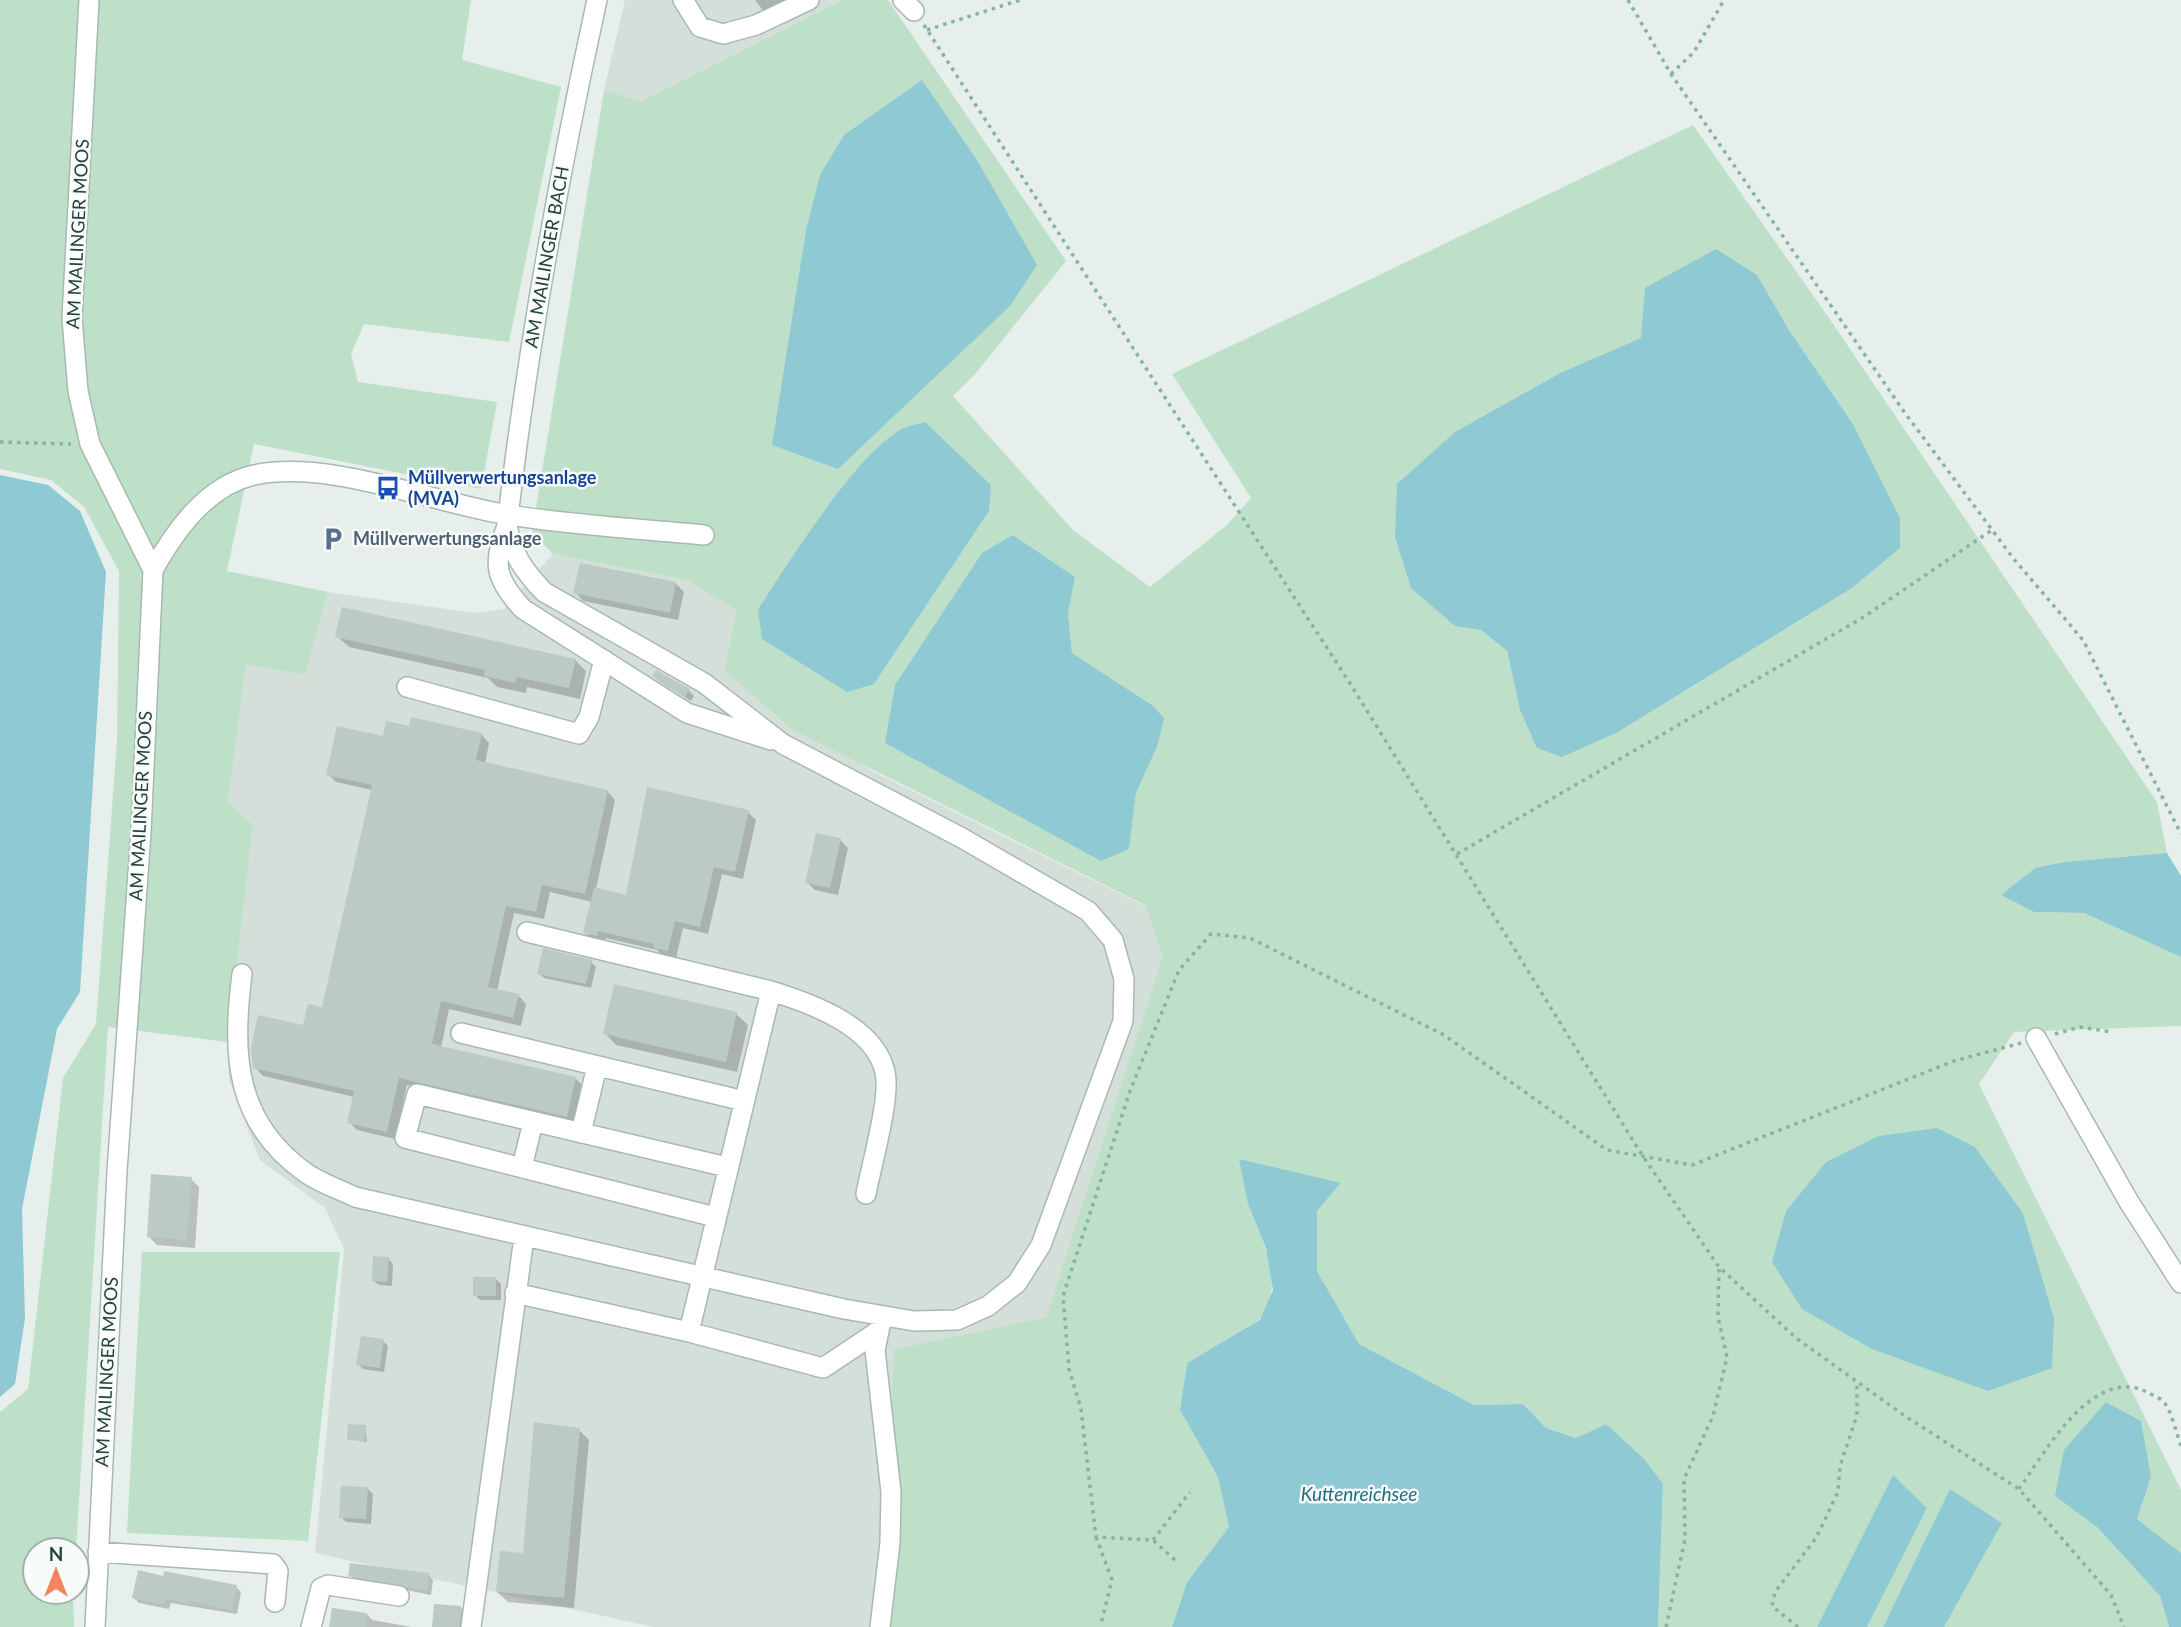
<svg xmlns="http://www.w3.org/2000/svg" width="2181" height="1627" font-family="Lato,sans-serif">
<style>
.built{fill:#d4dfda}
.green{fill:#bfe0c8;fill-rule:evenodd}
.water{fill:#8ec9d4}
.shadow{fill:#0003}
.building{fill:#bbcac4}
.lines{fill:none;stroke-linecap:round;stroke-linejoin:round}
.minor-casing{stroke:#a8b8b2;stroke-width:22}
.path{stroke:#86b3a5;stroke-width:3.5;stroke-dasharray:3.5 5;stroke-linecap:butt}
.minor{stroke:#fff;stroke-width:19}
.labels{text-anchor:middle;stroke-width:5;stroke-linejoin:round;paint-order:stroke}
.street-label{font-size:18px;fill:#24423a;stroke:#f7fbf9}
.transit-label{font-size:18px;font-weight:bold;fill:#164399;stroke:#f7fbf9;text-anchor:start}
.service-label{font-size:18px;font-weight:bold;fill:#4e5e75;stroke:#f7fbf9;text-anchor:start}
.water-label{font-size:19px;font-style:italic;fill:#1c6f80;stroke:#f7fbf9}
</style>
<rect width="100%" height="100%" fill="#e6efeb"/>
<path class="built" d="M625 0H842L641 101 604 90Z
M553 554 687 580 736 610 726 671 872 771 1145 906 1164 956 1046 1317 894 1349 882 1627H654L315 1553 344 1249 325 1208 260 1160 229 1080 228 1042 253 825 228 802 246 663 305 675 328 592 474 613 504 609Z"/>
<path class="green" d="M0 0H471L462 60 561 87 509 342 364 324 351 354 358 382 497 402 481 489 254 444 227 571 328 592 305 675 246 664 228 802 253 825 228 1042 108 1027 76 1550H35V1592H73L74 1627H0V1412L28 1389 63 1078 96 1024 117 741 119 571 84 507 51 480 0 469Z
M842 0H888L1066 261 976 373 953 396 1073 530 1150 587 1227 525 1251 498 1172 374 1693 125 1829 318 2157 802 2167 853 2064 862 2035 868 2001 895 2034 912 2084 913 2181 957V1026L2014 1032 1979 1084 2181 1490V1553L2137 1519 2151 1477 2120 1410 2107 1402 2055 1496 2098 1528 2160 1596 2169 1627H1944L2002 1523 1950 1490 1883 1627H1867L1927 1508 1893 1475 1817 1627H1658L1663 1484 1606 1424 1576 1438 1546 1428 1523 1404 1474 1405 1359 1344 1317 1271V1211L1341 1183 1248 1204C1262 1238 1286 1284 1261 1318 1255 1326 1200 1355 1187 1363L1180 1410 1218 1477 1229 1527 1187 1582 1172 1627H882L894 1349 1046 1317 1163 956 1145 905 793 730 725 671 736 610 687 580 553 554 532 533 604 90 641 101ZM806 230 1010 306 916 392 789 344ZM1757 275 1789 330 1853 424 1900 518V548L1852 588 1618 732 1520 710 1507 651 1481 630 1455 432 1560 373 1641 338ZM879 446 989 511 874 684 758 609 821 516ZM1013 535 1074 577 1068 613 1072 653 1152 705 1157 747 1136 793 1129 849ZM1975 1147 2023 1213 2054 1318Z
M142 1252H340L308 1541 127 1533Z"/>
<path class="water" d="M922 80 977 160 1037 265 1010 306 838 469 772 445 806 230 820 175 844 135Z
M1716 249 1757 275 1789 330 1853 424 1900 518V548L1852 588 1618 732 1562 757 1537 748 1520 710 1507 651 1481 630 1455 626 1411 588 1395 537 1397 484 1455 432 1560 373 1641 338 1645 288Z
M925 422 991 485 989 511 874 684 847 692 762 639 758 609C788 564 858 450 904 428 911 425 919 424 925 422Z
M0 475 48 485 80 511 106 572 80 992 57 1029 22 1209 25 1318 15 1384 0 1397Z
M1013 535 1075 577 1068 613 1072 653 1152 705 1164 718 1157 747 1136 793 1129 849 1101 861 885 743 895 685 982 553Z
M2167 853 2181 876V957L2084 913 2034 912 2001 895 2035 868 2064 862Z
M1937 1128 1975 1147 2023 1213 2054 1318 2052 1368 1988 1391 1872 1349 1802 1309 1772 1262 1786 1211 1826 1162 1879 1136Z
M1239 1159 1341 1183 1317 1211V1271L1359 1344 1474 1405 1523 1404 1546 1428 1576 1438 1606 1424 1644 1459 1663 1484 1658 1627H1172L1187 1582 1229 1527 1218 1477 1180 1410 1187 1363 1260 1320 1273 1290 1266 1248 1248 1204Z
M2106 1402 2141 1421 2151 1477 2137 1519 2181 1553V1627H2169L2160 1596 2098 1528 2055 1496 2064 1450Z
M1893 1475 1927 1508 1867 1627H1817Z
M1950 1489 2002 1523 1944 1627H1883Z"/>
<path class="shadow" d="M755 0H803L768 17Z
M581 565 676 584 684 592 678 620 583 601 575 592Z
M337 636 575 660 586 671 580 699 527 687 526 693 497 687 488 678 349 647Z
M657 672 689 691 694 696 691 701 659 681 654 676Z
M410 728 481 734 489 743 485 764 607 791 615 800 596 889 627 897 748 812 756 820 743 879 722 874 708 934 683 928 676 958 663 956 657 950 606 938 605 943 593 941 585 932 592 902 550 892 544 919 514 913 497 991 518 995 526 1004 521 1026 449 1009 441 1048 576 1079 584 1087 575 1124 407 1085 395 1139 357 1130 349 1122 355 1097 263 1076 255 1067 324 1009 372 790 336 782 328 774 384 738Z
M840 840 848 848 838 895 815 890 807 882Z
M591 962 596 967 591 988 544 978 539 973Z
M736 1014 748 1025 737 1072 616 1045 605 1033Z
M191 1179 199 1187 195 1248 157 1245 149 1237Z
M388 1258 393 1264 392 1286 379 1285 373 1280Z
M496 1279 501 1284V1300H480L475 1295Z
M383 1341 388 1346 384 1372 363 1369 358 1364Z
M365 1427 367 1442 349 1439Z
M579 1430 589 1440 574 1608 508 1602 497 1592 524 1555Z
M368 1489 373 1494 371 1524 346 1522 341 1517Z
M350 1575H428L433 1580 431 1595 355 1580Z
M164 1578 236 1587 241 1592 237 1614 171 1603 169 1609 139 1603 134 1598Z
M461 1608 468 1615 467 1627H434Z
M367 1614 372 1620 412 1627H331Z"/>
<path class="building" d="M580 563 676 582 670 613 573 593Z
M342 607 576 659 569 688 516 677 515 683 484 676 485 670 335 637Z
M656 670 690 689 685 697 652 676Z
M411 717 482 733 476 760 608 790 585 894 542 885 536 912 506 906 488 987 519 994 513 1018 441 1001 432 1044 576 1077 567 1117 399 1078 387 1132 347 1123 354 1091 253 1068 251 1048 258 1015 303 1025 308 1004 322 1007 372 785 326 775 337 726 383 736 386 721 409 726Z
M647 787 749 810 735 872 714 867 700 927 675 921 668 951 653 948 654 944 598 931 597 936 583 933 594 887 626 895Z
M816 833 841 838 830 888 805 883Z
M543 948 592 960 586 984 537 974Z
M614 984 737 1012 726 1062 603 1034Z
M151 1174 192 1177 187 1240 147 1237Z
M373 1256 389 1257 387 1282 372 1281Z
M473 1277H496V1296H473Z
M361 1336 384 1339 380 1368 356 1365Z
M534 1422 580 1428 564 1598 496 1592 500 1551 523 1553Z
M348 1424 366 1425 365 1441 347 1440Z
M341 1486 368 1487 366 1519 339 1518Z
M350 1563 429 1573 427 1591 348 1576Z
M138 1570 163 1576 164 1571 237 1585 232 1610 190 1601V1604L166 1599 165 1605 132 1598Z
M434 1604 461 1606 459 1627H432Z
M332 1608 367 1613 366 1627H329Z"/>
<g class="lines">
<g class="minor-casing">
<path id="minor" d="M89 0 72 318 78 391 90 444 153 570 141 832 117 1171 95 1627
M597 0C559 174 527 349 507 526 492 563 495 579 523 609L687 713 771 740
M683 0 700 27 723 34 756 25 809 0
M903 0 914 11
M153 570C175 531 206 486 254 475 331 459 432 503 509 515 573 525 640 529 704 535
M407 687 579 734 589 717 604 660
M527 932 771 991 689 1332
M242 974C232 1054 234 1122 306 1173 320 1183 339 1189 355 1197L844 1309 914 1321 957 1320 988 1306 1017 1283 1041 1245 1123 1021 1124 979 1113 940 1088 911 962 838 783 744 704 683 544 592C523 570 513 555 507 526
M771 991C810 1003 875 1026 885 1072 891 1098 871 1166 866 1194
M461 1033 744 1101
M2036 1038 2129 1202 2181 1283
M581 1133 597 1066
M522 1167 533 1122
M715 1217 405 1138 417 1094 727 1167
M515 1293 689 1332 823 1368 877 1332
M880 1326 875 1350 891 1492 890 1543 880 1627
M98 1552 273 1564 278 1571 275 1602
M311 1627 321 1588 328 1585 399 1596
M471 1627 524 1237"/>
</g>
<path class="path" d="M1628 0 1671 74 1905 413 2013 558 2083 640 2181 834
M924 25 1351 685 1642 1155 1719 1267 1796 1338 1905 1416 2019 1489 2111 1595 2124 1627
M927 30 1020 0
M1671 74 1694 52 1724 0
M0 442 71 444
M1457 854 1862 618 1992 530
M2055 1034 2080 1027 2112 1032
M2019 1489C2045 1452 2094 1363 2149 1393 2152 1395 2160 1398 2163 1401 2172 1411 2176 1433 2181 1446
M1096 1537 1112 1580 1101 1624
M1153 1540 1190 1492
M1175 1560 1153 1540 1096 1537 1081 1409 1069 1369 1063 1296 1130 1091 1179 970 1211 934 1250 938 1444 1035 1607 1150 1692 1165 1954 1061 2021 1043
M1666 1627 1685 1539 1684 1479 1713 1416 1727 1357 1718 1317 1719 1267
M1798 1627 1772 1606 1775 1592 1816 1538 1838 1492 1840 1466 1857 1415V1381"/>
<use href="#minor" class="minor"/>
</g>
<defs>
<g id="bus-bare" transform="scale(1.89)"><path d="M-5-6H5V4H4V6H2V4H-2V6H-4V4H-5ZM-3.5-4V0h7V-4ZM-3.5 1.2v1.5H-2V1.2ZM2 1.2v1.5H3.5V1.2Z" fill="#1a4fb4" stroke="#f7fbf9" stroke-width="2.5" paint-order="stroke"/></g>
<g id="parking-bare" transform="scale(1.89)"><path d="M-3.5-5.5H1a3.5 3.5 0 0 1 0 7H-1V5.5H-3.5ZM-1-3.4V-.6H.8a1.4 1.4 0 0 0 0-2.8Z" fill="#5c6f8a" stroke="#f7fbf9" stroke-width="2.5" paint-order="stroke"/></g>
</defs>
<g fill-rule="evenodd">
<use href="#bus-bare" x="388" y="488"/>
<use href="#parking-bare" x="333" y="539"/>
</g>
<g class="labels">
<g class="street-label">
<text transform="translate(78 234) rotate(-87)" y="6">AM MAILINGER MOOS</text>
<text transform="translate(547 257) rotate(-80)" y="6">AM MAILINGER BACH</text>
<text transform="translate(141 806) rotate(-87)" y="6">AM MAILINGER MOOS</text>
<text transform="translate(107 1372) rotate(-87)" y="6">AM MAILINGER MOOS</text>
</g>
<g class="transit-label">
<text x="408" y="484">Müllverwertungsanlage<tspan x="408" dy="21">(MVA)</tspan></text>
</g>
<g class="service-label">
<text x="353" y="545">Müllverwertungsanlage</text>
</g>
<g class="water-label">
<text x="1359" y="1501">Kuttenreichsee</text>
</g>
</g>
<g transform="translate(56 1571)"><circle r="33" fill="#f7fbf9" stroke="#a3b1ad" stroke-width="2"/>
<path d="M0-5L12 26L0 18L-12 26Z" fill="#f4845f"/>
<text y="-10" font-size="19" font-weight="bold" text-anchor="middle" fill="#24423a">N</text>
</g>
</svg>
